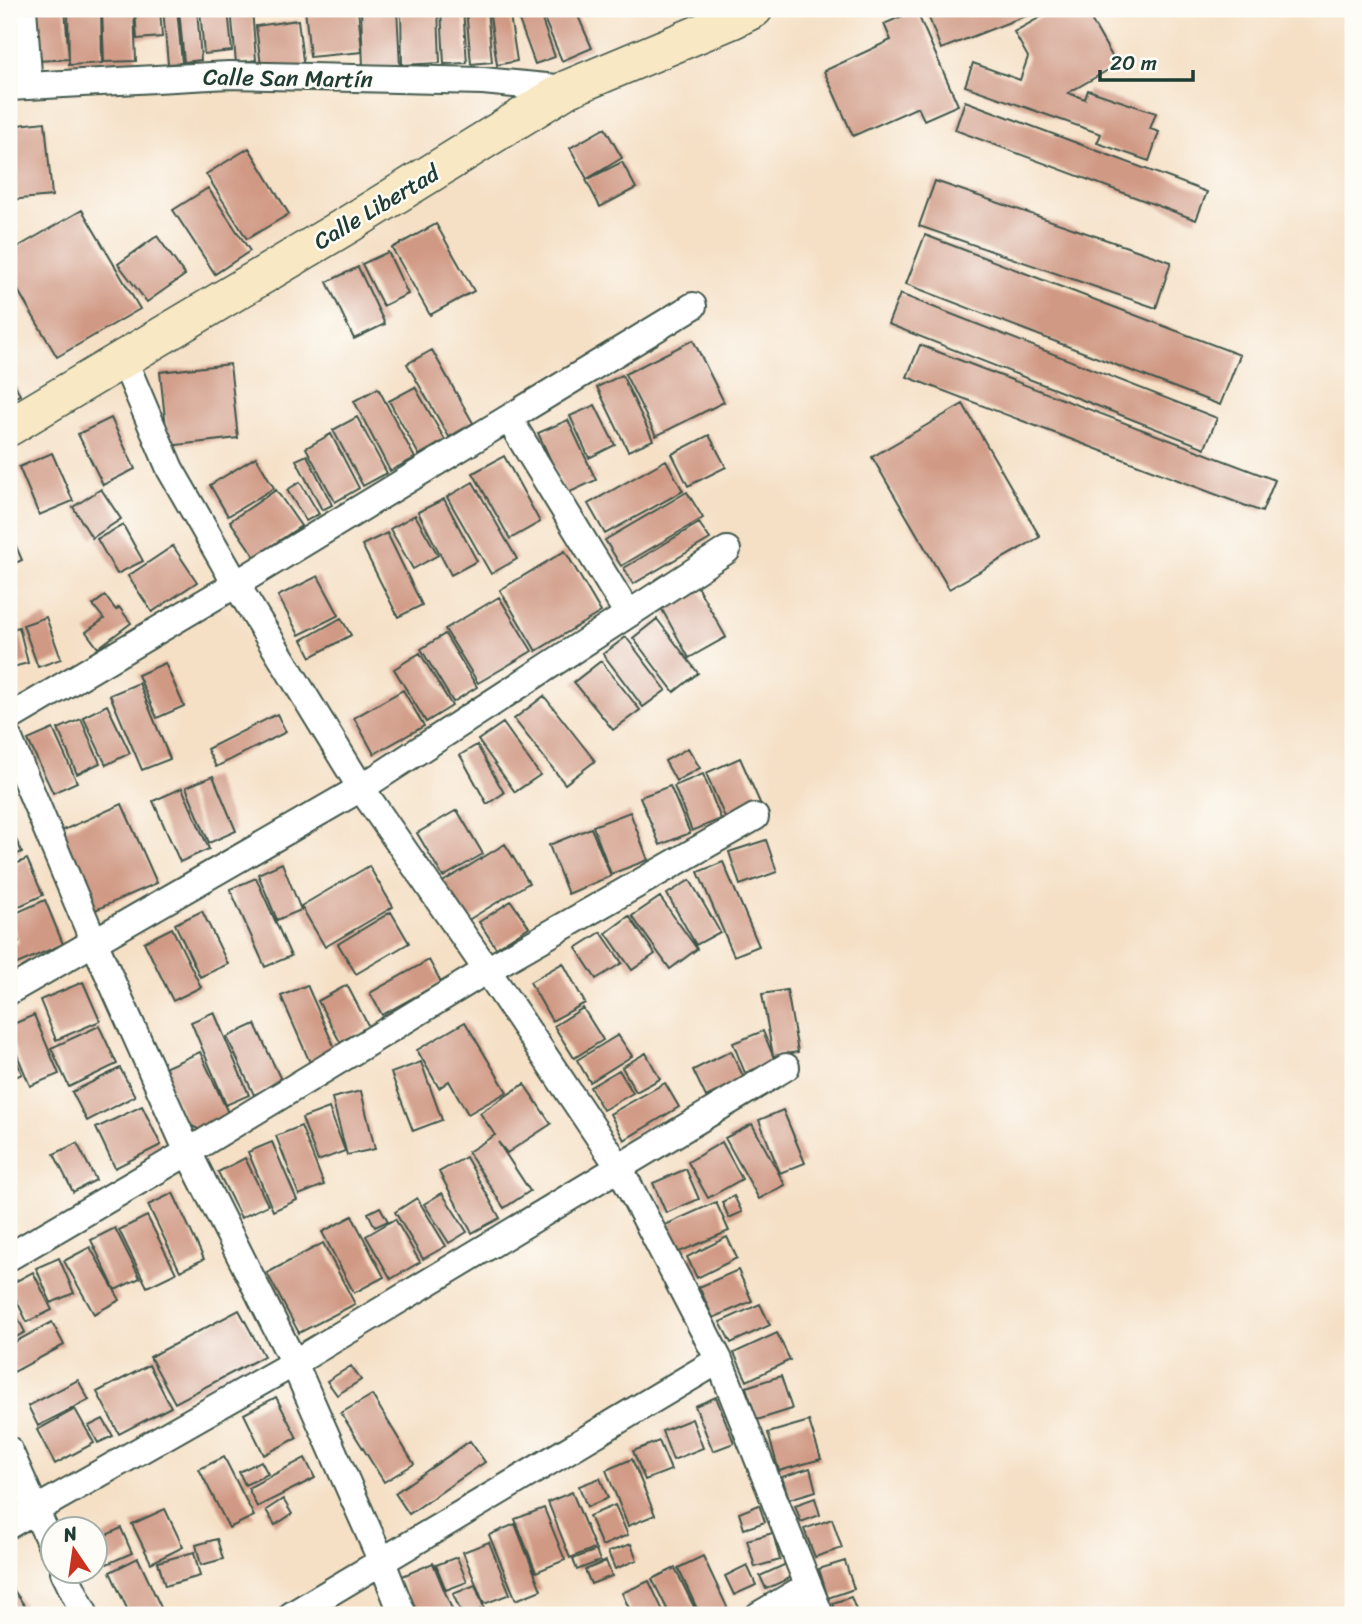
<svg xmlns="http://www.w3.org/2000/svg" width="1362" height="1624" font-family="Sriracha,sans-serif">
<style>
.building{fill:#d09984}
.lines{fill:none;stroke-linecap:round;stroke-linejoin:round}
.street-casing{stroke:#3f554a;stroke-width:30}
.secondary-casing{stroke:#3f554a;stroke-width:40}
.street{stroke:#fff;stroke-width:26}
.secondary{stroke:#f8e8c3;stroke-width:37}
.labels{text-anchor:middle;stroke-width:5;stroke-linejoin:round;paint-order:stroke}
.street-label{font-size:23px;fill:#1f3d34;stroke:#fdfcf7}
</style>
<rect width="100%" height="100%" fill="#fdfcf7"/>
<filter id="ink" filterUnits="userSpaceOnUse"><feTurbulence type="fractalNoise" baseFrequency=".0143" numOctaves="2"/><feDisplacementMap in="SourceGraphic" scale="14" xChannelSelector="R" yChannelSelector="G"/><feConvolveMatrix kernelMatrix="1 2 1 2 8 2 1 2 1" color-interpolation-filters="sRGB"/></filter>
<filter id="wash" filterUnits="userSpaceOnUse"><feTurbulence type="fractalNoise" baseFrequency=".00686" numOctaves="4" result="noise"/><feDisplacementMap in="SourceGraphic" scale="28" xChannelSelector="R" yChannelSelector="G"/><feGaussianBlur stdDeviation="1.57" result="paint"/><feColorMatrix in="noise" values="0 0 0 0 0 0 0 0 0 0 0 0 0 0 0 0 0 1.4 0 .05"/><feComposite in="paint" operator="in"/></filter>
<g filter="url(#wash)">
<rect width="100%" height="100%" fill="#f5e0c6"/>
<g id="blocks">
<path class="building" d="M35 9H65L69 59 38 61Z
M68 9H101L102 63 69 65Z
M102 9H134L136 61 104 62Z
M135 9H160L162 37 137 39Z
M163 9H177L182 63 168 64Z
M179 9H197L201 60 184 62Z
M200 9H228L232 51 204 54Z
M231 9H252L256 60 236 63Z
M305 9H358L362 52 310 57Z
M361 9H397L400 66 363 67Z
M401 9H438L440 63 402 65Z
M441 9H463L467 63 444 64Z
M466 9H487L492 62 471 64Z
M489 9H509L517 61 497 65Z
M515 9H538L555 57 535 64Z
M540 9H575L592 48 562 61Z
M928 9H1043L941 49 926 10Z
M1055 9H1085L1117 65 1068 93 1085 99 1088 90 1156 113 1150 129 1159 132 1149 161 1097 143 1101 134 965 86 973 63 1020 80 1028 57 1014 32Z
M916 10 958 105 924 120 918 107 853 136 824 71 891 40 884 24Z
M298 20 304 69 262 74 256 26Z
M965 101 1207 192 1196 220 955 130Z
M45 122 52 196 9 200V126Z
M605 128 622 158 587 179 570 148Z
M249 148 289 214 247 239 206 174Z
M622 162 636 188 600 207 586 180Z
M935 181 1171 262 1156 308 919 226Z
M208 188 250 251 215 274 173 210Z
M82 210 140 309 57 357 9 275V252Z
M436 224 474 291 430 315 392 248Z
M925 235 1240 355 1220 405 906 284Z
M157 236 185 275 147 302 118 264Z
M388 252 408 294 383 306 362 264Z
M358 267 385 324 354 339 327 282Z
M900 294 1217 418 1205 448 888 324Z
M693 340 724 402 656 436 625 374Z
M920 345 1275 480 1262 512 907 377Z
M432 350 473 423 449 437 407 364Z
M230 364 238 438 168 446 160 372Z
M9 371 20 395 9 400Z
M622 375 653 440 628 451 597 387Z
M415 387 445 440 419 455 389 401Z
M378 388 415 458 390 471 354 401Z
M963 404 1040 537 949 589 872 457Z
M595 405 615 445 589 458 570 416Z
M357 417 387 473 363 486 333 430Z
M111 418 135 469 103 485 78 434Z
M568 420 596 480 566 494 538 433Z
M331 434 359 488 335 502 306 448Z
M709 435 726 467 688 486 672 454Z
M52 453 73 501 39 515 19 467Z
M307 455 332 505 322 510 296 460Z
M504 456 540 522 510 539 473 473Z
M256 457 274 488 228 516 210 485Z
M666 460 683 491 605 534 588 504Z
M300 482 319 514 306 521 287 490Z
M473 482 517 559 491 574 447 497Z
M101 489 121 519 92 538 73 507Z
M276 490 301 526 255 557 230 521Z
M687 492 703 518 621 566 605 540Z
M444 499 477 561 451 575 418 512Z
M415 515 438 555 413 569 390 529Z
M699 523 710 539 633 584 624 568Z
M123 525 143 561 117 574 97 539Z
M9 530 22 560 9 566Z
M387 533 422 605 398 617 362 545Z
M173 546 197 582 152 612 128 576Z
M565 551 601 612 536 651 500 590Z
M318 576 339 615 299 635 278 596Z
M697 586 726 637 689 658 660 606Z
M105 596 116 610 119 607 131 623 98 648 86 632 104 619 93 605Z
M499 597 532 651 478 683 445 629Z
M46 617 61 659 38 667 23 625Z
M341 618 351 635 311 657 302 640Z
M657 619 698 673 674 692 633 638Z
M19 627 28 663 9 668V630Z
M445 634 477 687 453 702 421 649Z
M626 637 666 690 643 707 603 654Z
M420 653 452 706 426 722 394 669Z
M601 661 640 710 613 730 574 682Z
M165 663 184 706 157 718 138 675Z
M139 683 170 759 142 770 110 695Z
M403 690 424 726 374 754 354 718Z
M544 696 595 761 565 784 514 719Z
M107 705 130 753 106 765 83 717Z
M277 714 286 732 216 767 207 749Z
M81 719 100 763 77 774 58 729Z
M503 723 540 775 515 792 478 740Z
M53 729 77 782 53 793 28 740Z
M477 745 504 793 487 804 460 755Z
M688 748 700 768 676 781 665 761Z
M740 758 761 805 726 820 706 773Z
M703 774 721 819 692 831 674 786Z
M213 776 236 831 209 843 186 787Z
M670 786 690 833 660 845 640 797Z
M182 788 209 849 180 862 153 801Z
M122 804 157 883 93 911 59 832Z
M457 810 483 854 443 877 417 833Z
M630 812 648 860 611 874 593 826Z
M9 825 22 852 9 858Z
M591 828 611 876 568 894 549 845Z
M766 840 777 872 740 885 729 852Z
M505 844 529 883 465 922 441 883Z
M27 859 43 895 9 911V867Z
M723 862 759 946 734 956 698 872Z
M282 863 301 910 277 920 258 874Z
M369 866 393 907 325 947 301 906Z
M256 878 291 956 265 967 230 889Z
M690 880 720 932 696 945 667 894Z
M660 897 697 949 670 969 632 916Z
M45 900 63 944 15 965 9 951V947L19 942 9 916Z
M511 901 529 927 496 948 479 922Z
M202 911 228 964 200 977 175 924Z
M391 912 409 943 356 974 338 944Z
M629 916 655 954 632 970 606 933Z
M172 928 201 987 173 1001 144 942Z
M601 932 622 963 596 979 576 948Z
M429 960 441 982 382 1015 370 993Z
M563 963 585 1003 552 1021 530 982Z
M83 982 100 1021 56 1040 40 1000Z
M307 985 337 1053 311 1065 281 996Z
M347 985 369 1027 340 1042 318 1001Z
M787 990 798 1052 773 1056 762 994Z
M583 1008 603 1040 574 1058 554 1026Z
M214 1012 249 1095 226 1105 191 1022Z
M34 1015 59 1074 30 1086 9 1036V1026Z
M465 1022 507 1092 468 1114 449 1081 439 1088 417 1050Z
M255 1024 282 1082 254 1095 227 1037Z
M99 1026 117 1064 69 1087 51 1048Z
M763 1031 775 1061 745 1073 733 1043Z
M618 1035 632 1056 590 1082 577 1060Z
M9 1045 22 1074 9 1080Z
M731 1051 744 1078 706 1097 693 1070Z
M200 1052 229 1115 202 1131 186 1123 162 1069Z
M646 1053 660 1079 636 1092 622 1067Z
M421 1062 442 1120 413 1131 391 1073Z
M120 1068 135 1096 87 1121 72 1092Z
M619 1070 633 1093 603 1110 590 1087Z
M665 1083 679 1107 624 1140 610 1114Z
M524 1084 551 1124 507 1153 498 1142 530 1191 504 1208 468 1152 495 1135 480 1113Z
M361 1091 375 1149 347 1155 332 1098Z
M142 1106 161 1145 115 1168 96 1128Z
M329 1108 345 1151 318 1161 302 1118Z
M783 1110 805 1163 780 1173 759 1120Z
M752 1124 785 1185 759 1199 725 1138Z
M301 1126 324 1185 299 1195 276 1136Z
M272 1142 297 1200 273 1211 248 1152Z
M722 1142 742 1179 708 1198 688 1162Z
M77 1143 96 1180 73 1192 54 1154Z
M466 1157 500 1218 472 1233 439 1172Z
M245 1158 268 1205 241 1218 218 1172Z
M686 1169 699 1199 666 1213 653 1183Z
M173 1193 204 1259 180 1271 148 1205Z
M442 1193 467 1232 449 1243 424 1204Z
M734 1196 742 1212 729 1218 722 1202Z
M417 1198 446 1246 423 1259 395 1212Z
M716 1202 729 1231 677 1253 665 1225Z
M380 1207 388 1221 375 1227 368 1213Z
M147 1216 176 1273 147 1287 119 1230Z
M352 1216 384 1277 354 1293 322 1232Z
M395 1219 420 1262 391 1279 366 1236Z
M115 1228 140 1278 115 1290 91 1240Z
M727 1237 737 1258 697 1278 687 1257Z
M323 1243 355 1304 299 1333 267 1273Z
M90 1247 120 1300 94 1314 64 1261Z
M59 1258 74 1293 51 1303 36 1268Z
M738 1270 752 1301 713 1318 699 1287Z
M33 1272 52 1310 27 1322 9 1285Z
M9 1301 25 1332 9 1341Z
M760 1304 770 1325 731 1343 720 1322Z
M239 1310 264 1356 175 1403 150 1357Z
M52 1322 64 1345 14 1372 9 1362V1345Z
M777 1333 790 1360 747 1381 734 1353Z
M149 1365 171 1407 119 1434 97 1392Z
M351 1366 361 1380 337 1395 327 1381Z
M781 1376 792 1409 757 1420 746 1387Z
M78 1380 89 1400 38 1426 28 1406Z
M372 1395 414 1464 384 1482 341 1413Z
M276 1397 297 1438 264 1455 244 1414Z
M716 1397 734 1443 713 1451 695 1406Z
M75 1409 94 1443 55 1464 37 1430Z
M103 1419 113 1436 98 1443 89 1426Z
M692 1419 703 1448 673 1460 662 1431Z
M809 1421 821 1459 779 1471 768 1433Z
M470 1441 485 1462 409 1514 395 1493Z
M659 1441 671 1470 645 1480 633 1451Z
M224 1457 254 1516 229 1528 199 1469Z
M305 1458 315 1478 257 1507 248 1488Z
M632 1459 655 1515 628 1526 606 1470Z
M261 1461 268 1474 245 1485 239 1472Z
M810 1468 816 1491 789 1499 782 1477Z
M600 1478 608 1498 587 1507 579 1486Z
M572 1492 595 1548 570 1558 548 1502Z
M815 1498 820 1515 801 1522 795 1505Z
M283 1499 292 1514 275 1525 266 1510Z
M615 1505 628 1535 602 1546 589 1516Z
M759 1505 765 1522 744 1529 739 1513Z
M544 1508 565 1560 536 1572 515 1519Z
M165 1509 183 1547 151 1563 132 1524Z
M832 1519 842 1548 815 1557 804 1529Z
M515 1524 541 1590 516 1600 489 1535Z
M121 1528 132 1553 107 1564 96 1540Z
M773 1533 780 1560 755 1567 747 1540Z
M217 1539 223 1559 201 1565 196 1545Z
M489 1542 510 1594 484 1604 463 1552Z
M631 1544 637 1560 615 1569 608 1552Z
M596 1550 600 1561 577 1570 573 1559Z
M194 1552 200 1576 165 1586 158 1562Z
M703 1556 729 1611 721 1615H700L678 1568Z
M457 1557 467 1582 446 1590 436 1565Z
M138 1558 164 1614 161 1615H130L110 1572Z
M606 1561 612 1576 591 1584 585 1570Z
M845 1561 854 1589 828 1598 819 1569Z
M433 1563 454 1614 452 1615H416L400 1577Z
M786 1564 792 1577 766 1589 760 1576Z
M747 1565 756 1585 734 1595 725 1576Z
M675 1568 698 1615H670L652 1579Z
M649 1581 665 1615H632L622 1593Z
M475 1585 484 1608 466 1615H462L453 1594Z
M13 1589 31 1615H9V1592Z
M851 1597 858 1615H837L833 1603Z"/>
</g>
</g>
<g filter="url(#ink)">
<use href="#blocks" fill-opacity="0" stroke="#3f554a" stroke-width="2"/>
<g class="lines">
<g class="street-casing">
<path id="street" d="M23 9 29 86
M9 87 229 75 483 81 567 89
M123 358 170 469 236 584 361 788 487 970 619 1167 719 1360 820 1615
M509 419 628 614
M9 718 236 584 693 306
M9 739 94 942 188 1152 294 1363 382 1562 403 1615
M9 991 361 788 727 550
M9 1257 188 1152 487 970 755 817
M9 1450 52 1547
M9 1525 294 1363 786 1067
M64 1572 85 1615
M292 1615 719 1360
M759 1615 808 1586"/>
</g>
<g class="secondary-casing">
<path id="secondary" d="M9 427 349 224 567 89 732 20 754 9"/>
</g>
<use href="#street" class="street"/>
<use href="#secondary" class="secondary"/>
</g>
</g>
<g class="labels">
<g class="street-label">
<text transform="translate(288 78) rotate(1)" y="8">Calle San Martín</text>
<text transform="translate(376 207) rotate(-31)" y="8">Calle Libertad</text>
</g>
</g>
<rect width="1362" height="1624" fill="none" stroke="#fdfcf7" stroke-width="35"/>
<g transform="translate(74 1550) rotate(347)"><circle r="33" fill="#fdfcf7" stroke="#a4b0a9" stroke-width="2"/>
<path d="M0-5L12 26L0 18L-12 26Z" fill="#c8321e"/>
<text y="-10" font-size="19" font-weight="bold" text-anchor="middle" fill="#1f3d34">N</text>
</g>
<path d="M1100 70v10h93v-10" fill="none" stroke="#1f3d34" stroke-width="3.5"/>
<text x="1110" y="70" font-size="21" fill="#1f3d34" stroke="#fdfcf7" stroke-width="5" paint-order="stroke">20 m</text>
</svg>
